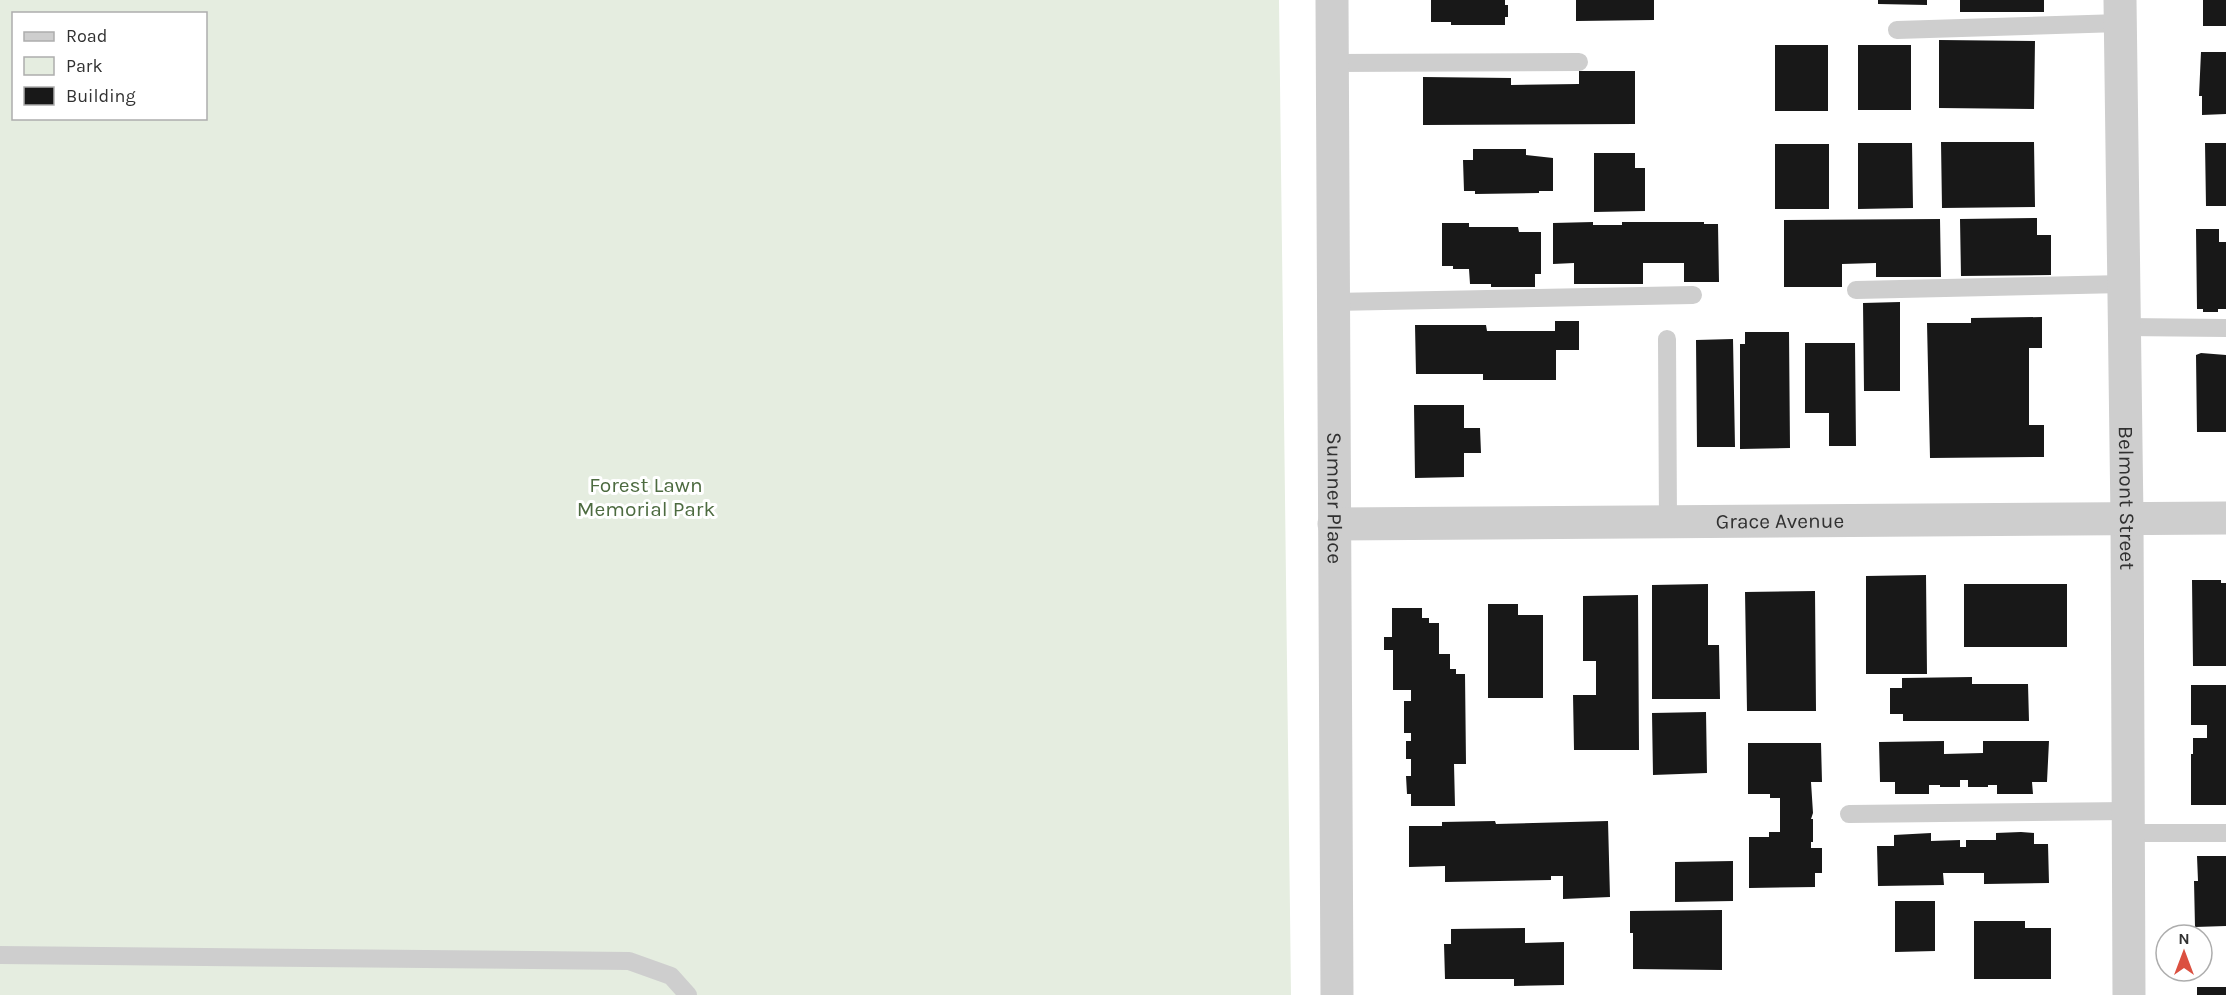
<svg xmlns="http://www.w3.org/2000/svg" width="2226" height="995" font-family="Karla,sans-serif">
<style>
.green{fill:#e5ede0;fill-rule:evenodd}
.building{fill:#181818}
.lines{fill:none;stroke-linecap:round;stroke-linejoin:round}
.service{stroke:#cecece;stroke-width:18}
.minor{stroke:#cecece;stroke-width:33}
.labels{text-anchor:middle;stroke-width:6;stroke-linejoin:round;paint-order:stroke}
.park-label{font-size:21px;fill:#4d6b40;stroke:#fff}
.street-label{font-size:21px;fill:#313131;stroke:#fff}
</style>
<rect width="100%" height="100%" fill="#fff"/>
<path class="green" d="M0 0H1279L1291 995H0ZM14 14H206V118H14Z"/>
<path class="building" d="M1431 0H1505V5H1508V17H1505V25H1451V22H1431Z
M1576 0H1654V20L1576 21Z
M1878 0H1927V5L1878 4Z
M1960 0H2044V12H1960Z
M2203 0H2226V26H2203Z
M1939 40 2035 41 2034 109 1939 108Z
M1775 45H1828V111H1775Z
M1858 45H1911V110H1858Z
M2201 52H2226V114L2202 115V96H2199Z
M1579 71H1635V124L1423 125V77L1511 78V85L1579 84Z
M1941 142H2034L2035 207 1942 208Z
M1858 143H1912L1913 208 1858 209Z
M2205 143H2226V206H2206Z
M1775 144H1829V209H1775Z
M1473 149H1526V155L1553 158V191H1539V193L1475 194V191H1464L1463 160H1473Z
M1594 153H1635V168H1645V211L1594 212Z
M2037 218V235H2051V275L1961 276 1960 219Z
M1940 219 1941 277H1876V263L1842 264V287H1784V220Z
M1593 222V225H1622V222H1704V224H1718L1719 282H1684V263H1643V284H1574V263L1553 264V223Z
M1442 223H1469V227H1518L1519 232H1541V274H1535V287H1491V284H1470L1469 269H1453V266H1442Z
M2196 229H2219V242H2226V309H2218V312H2203V309H2197Z
M1900 302V391H1864L1863 303Z
M2042 317V348H2029V425H2044V457L1930 458 1927 323H1971V318Z
M1555 321H1579V350H1556V380H1483V374H1416L1415 325H1486L1487 331H1555Z
M1745 332H1789L1790 448 1740 449V344H1745Z
M1733 339 1735 447H1697L1696 340Z
M1805 343H1855L1856 446H1829V413H1805Z
M2201 353 2226 355V432H2197L2196 355Z
M1414 405H1464V428H1480L1481 453H1464V477L1415 478Z
M1926 575 1927 674H1866V576Z
M2192 580H2221V583H2226V666H2193Z
M1708 584V645H1719L1720 699H1652V585Z
M1964 584H2067V647H1964Z
M1815 591 1816 711H1747L1745 592Z
M1638 595 1639 750H1574L1573 695H1596V661H1583V596Z
M1488 604H1518V615H1543V698H1488Z
M1392 608H1422V618H1429V623H1439V654H1450V669H1456V674H1465L1466 764H1454L1455 806H1411V794H1407L1406 776H1411V759H1406V741H1411V733H1404V701H1411V690H1393V650H1384V637H1392Z
M1972 677V684H2028L2029 721H1903V714H1890V688H1902V678Z
M2191 685H2226V805H2191V754H2193V738H2207V725H2191Z
M1706 712 1707 773 1653 775 1652 713Z
M1944 741V754L1983 753V741H2049L2047 782H2032L2033 794H1997V785H1988V787H1968V780H1960V787H1940V785H1929V794H1895V782H1880L1879 742Z
M1748 743H1821L1822 782H1811L1813 813 1811 819H1813V842H1811V848H1822V873H1815V887L1749 888V837H1769V832H1780V798H1770V794H1748Z
M1495 821 1496 824 1608 821 1610 897 1563 899V876H1551V880L1445 882V866L1409 867V826H1442V822Z
M2021 832 2034 833V844H2048L2049 883 1984 884V873H1943L1944 885 1878 886 1877 846H1894V835L1931 833V841L1960 840V847H1966V840H1996V833Z
M2197 856H2226V926L2195 927 2194 881H2198Z
M1733 861V901L1675 902V862Z
M1895 901H1935V951L1895 952Z
M1722 910V970L1633 969V933H1630V911Z
M1974 921H2025V928H2051V979H1974Z
M1525 928V943L1564 942V985L1514 986V979H1445L1444 944H1451V929Z
M2197 987H2226V995H2197Z"/>
<g class="lines">
<path class="service" d="M1897 30 2120 23
M1332 63 1579 62
M1856 290 2124 284
M1333 302 1693 295
M2124 327 2226 328
M1667 339 1668 522
M1849 814 2128 811
M2128 833H2226
M0 955 629 961 671 976 688 995"/>
<g class="minor">
<path id="s1" d="M1332 0 1337 995"/>
<path id="s2" d="M2120 0 2127 519 2129 995"/>
<path id="s3" d="M1334 524 2226 518"/>
</g>
</g>
<g class="labels">
<g class="park-label">
<text x="646" y="492">Forest Lawn<tspan x="646" dy="24">Memorial Park</tspan></text>
</g>
<g class="street-label">
<text dy="7" stroke="none"><textPath href="#s2" startOffset="498">Belmont Street</textPath></text>
<text dy="7" stroke="none"><textPath href="#s1" startOffset="498">Sumner Place</textPath></text>
<text dy="7" stroke="none"><textPath href="#s3" startOffset="446">Grace Avenue</textPath></text>
</g>
</g>
<rect x="12" y="12" width="195" height="108" fill="#ffffff" stroke="#adadad" stroke-width="1.5"/>
<rect x="24" y="32" width="30" height="9" fill="#cecece" stroke="#adadad" stroke-width="1.5"/>
<text x="66" y="42" font-size="18" fill="#313131">Road</text>
<rect x="24" y="57" width="30" height="18" fill="#e5ede0" stroke="#adadad" stroke-width="1.5"/>
<text x="66" y="72" font-size="18" fill="#313131">Park</text>
<rect x="24" y="87" width="30" height="18" fill="#181818" stroke="#adadad" stroke-width="1.5"/>
<text x="66" y="102" font-size="18" fill="#313131">Building</text>
<g transform="translate(2184 953)"><circle r="28" fill="#ffffff" stroke="#adadad" stroke-width="1.5"/>
<path d="M0-4.5L10 22L0 15L-10 22Z" fill="#db5040"/>
<text y="-9" font-size="16" font-weight="bold" text-anchor="middle" fill="#313131">N</text>
</g>
</svg>
